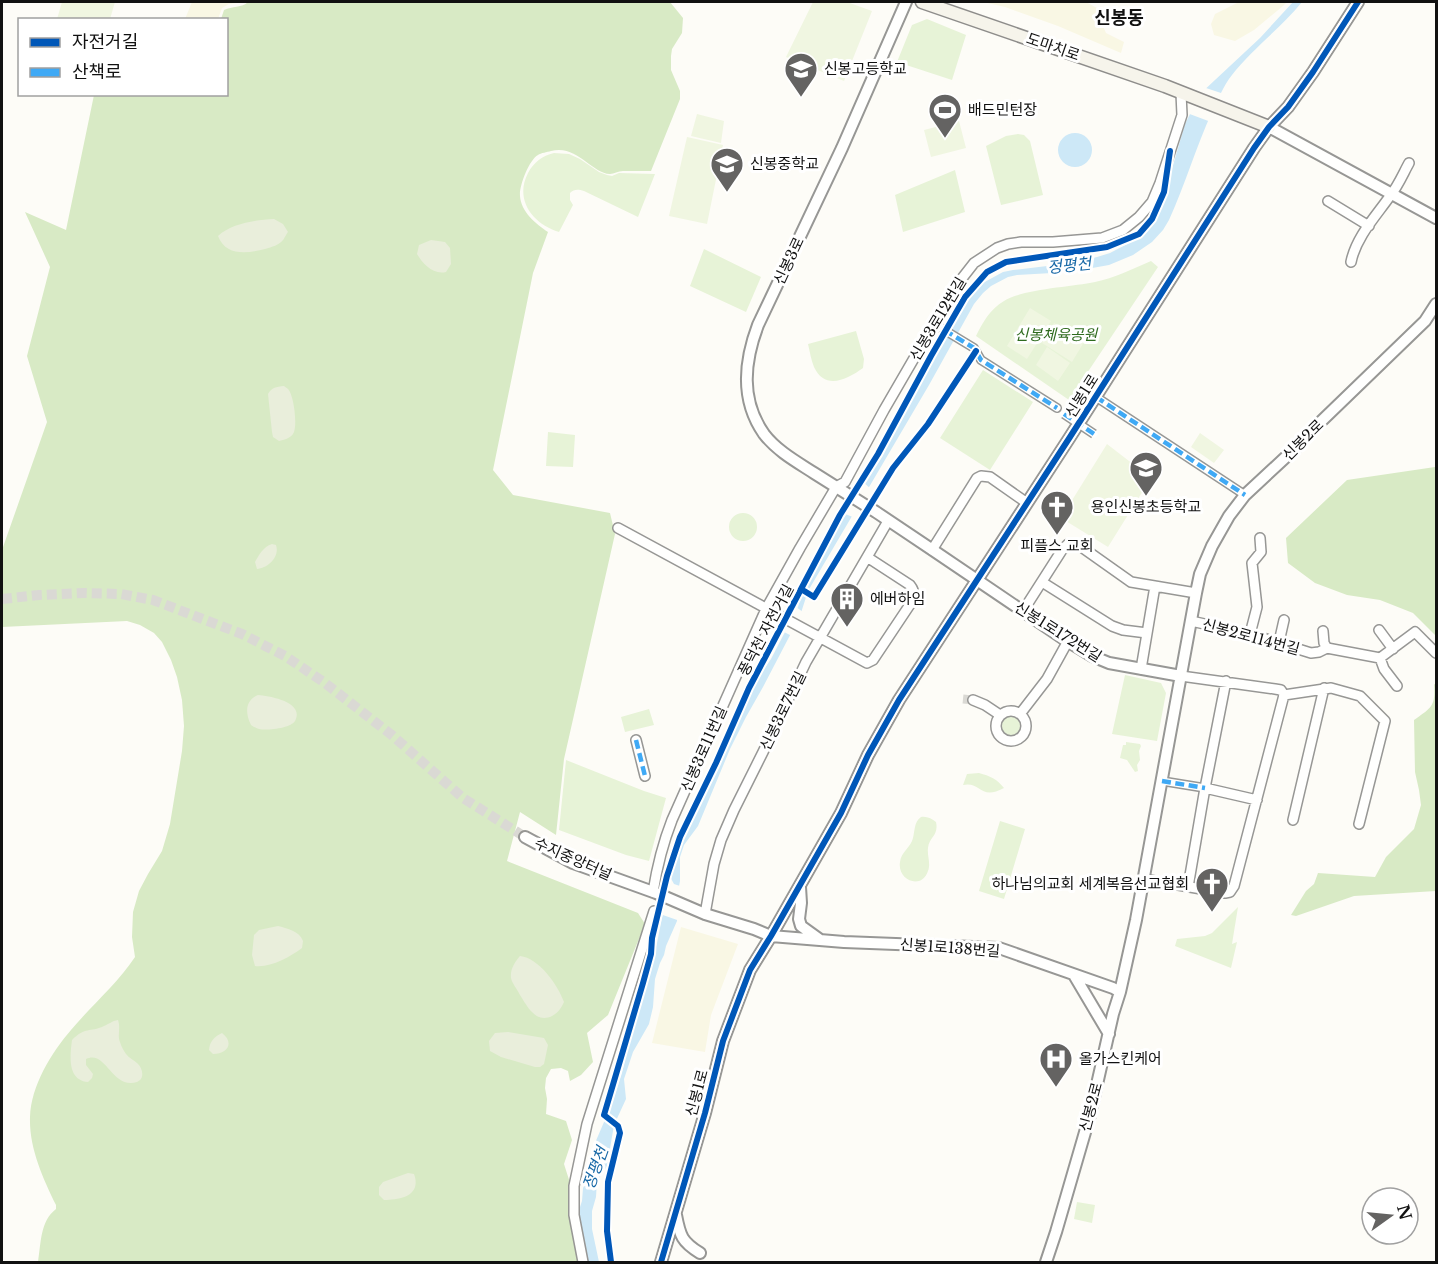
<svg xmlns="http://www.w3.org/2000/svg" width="1438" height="1264" font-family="'Libre Baskerville','Noto Sans KR',serif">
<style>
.farmland{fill:#f9f7e4}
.green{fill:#e7f3d7}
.forest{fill:#d8eac5}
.cemetery{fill:#e9eedb}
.pitch{fill:#f0f6e1}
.water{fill:#cde8f7}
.pier{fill:#fdfcf7}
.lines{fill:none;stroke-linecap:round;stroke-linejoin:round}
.minor-tunnel{stroke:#dad9d4;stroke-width:9;stroke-dasharray:9 4.5;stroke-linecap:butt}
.tertiary-tunnel{stroke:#dad9d4;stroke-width:10;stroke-dasharray:10 5;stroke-linecap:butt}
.pedestrian-casing{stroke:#979795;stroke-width:10}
.minor-casing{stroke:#979795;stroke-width:12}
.tertiary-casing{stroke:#979795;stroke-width:14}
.secondary-casing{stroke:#8e8d8b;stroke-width:15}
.pedestrian{stroke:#fffffe;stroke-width:7}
.minor{stroke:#fffffe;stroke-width:9}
.tertiary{stroke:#fffffe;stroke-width:10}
.secondary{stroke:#f6f4eb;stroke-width:12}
.pedestrian-bridge-casing{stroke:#979795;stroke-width:10;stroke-linecap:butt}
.pedestrian-bridge{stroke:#fffffe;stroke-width:7}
.quiet{stroke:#3fa9f5;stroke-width:4.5;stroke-dasharray:9 4.5;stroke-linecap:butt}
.cycleway-casing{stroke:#fff;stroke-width:10}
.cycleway{stroke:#0057b8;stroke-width:6}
.labels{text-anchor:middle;stroke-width:6;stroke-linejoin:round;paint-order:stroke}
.street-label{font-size:15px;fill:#111;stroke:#fff}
.poi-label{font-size:15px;fill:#111;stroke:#fff;text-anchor:start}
.park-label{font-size:15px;font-style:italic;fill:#2f6b1f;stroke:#fff}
.water-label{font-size:16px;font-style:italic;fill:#1768a6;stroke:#fff}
.quarter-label{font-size:18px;font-weight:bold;fill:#111;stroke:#fff}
</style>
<rect width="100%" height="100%" fill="#fdfcf7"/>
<path class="farmland" d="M192 2H244L229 4 222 8 218 19H185Z
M983 2H1086L1097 8 1100 19 1106 33 1124 42 1121 53 1058 26 1005 7Z
M1239 2H1287L1283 6 1254 30 1235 41 1214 35 1211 24 1215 14Z
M681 927 738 944 711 1015 705 1052 652 1043Z"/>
<path class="green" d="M927 19 966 35 952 80 897 62 912 25Z
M1018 134 1024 135 1030 141 1043 195 1001 205 986 146 1006 136Z
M554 153 569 154 580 159 599 172 607 175 612 176 619 173 655 174 638 217 584 191C578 189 574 189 570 193V200L573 205 559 232C533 224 514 200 528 173 534 162 542 156 554 153Z
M955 170 965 212 903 232 895 195Z
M704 249 761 277 746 312 690 286Z
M1151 261 1158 267 1069 400 976 336C983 322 990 309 1004 301 1023 289 1071 287 1095 282 1114 278 1133 269 1151 261Z
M856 331 864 359 863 368C848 379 825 391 814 367 811 360 810 352 808 344Z
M983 370 1033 402 990 470 940 438Z
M548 432 575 435 573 467 546 466Z
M729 527a14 14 0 1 1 28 0a14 14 0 1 1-28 0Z
M1125 675 1161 683 1166 693 1157 741 1112 734Z
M649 709 654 725 625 732 621 717Z
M996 726a14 14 0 1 1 28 0a14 14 0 1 1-28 0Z
M1126 742 1140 744 1141 746 1139 751 1140 760 1137 765 1138 771 1135 772 1127 760 1120 758 1123 745H1126Z
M566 760 644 791 666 798 649 861 626 855 559 830Z
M979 773C990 776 997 779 1004 788 980 801 981 781 963 785L967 774Z
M921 817C927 816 932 819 936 822 939 836 929 837 928 848 927 856 931 863 928 871 922 890 897 881 900 862 901 852 911 847 913 838 915 830 914 822 921 817Z
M1000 821 1025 829 1004 899 979 891Z
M1238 907 1232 944 1237 942 1231 968 1175 946 1177 939 1205 936 1212 933Z
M1077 1202 1095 1205 1092 1223 1074 1219Z"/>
<path class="forest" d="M248 2H670L683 18 682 33 672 49 671 56V70L680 91V99L651 171C641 171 632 171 623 171 618 171 614 174 610 174 591 173 577 144 551 151 547 152 541 153 538 155 529 160 519 186 520 196 521 212 536 224 548 232L533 273 493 470 513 495 610 513 615 534 564 759 556 835 520 812 507 861 638 913 645 924 608 1015 587 1033 593 1062 581 1075 570 1081 568 1071 561 1068 551 1069 546 1078 545 1088 547 1099 546 1114 566 1121 572 1140 564 1164 571 1186 579 1262H38C41 1244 40 1221 56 1209V1205C43 1178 29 1148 30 1117 31 1086 51 1053 71 1030 92 1005 117 984 135 957L132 937 133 912 139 891 148 874 162 851 170 824 182 751 184 726 182 700 177 677 171 660 162 642 154 633 140 625 127 621 2 627V550L47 422 27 356 50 267 25 212 66 230 94 95 226 94V20L221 19 224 10C232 6 242 8 248 2Z
M1435 467H1436V636L1413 613 1380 600 1347 595 1315 583 1288 563 1286 538 1347 480Z
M1434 684 1436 685V891L1354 896 1296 916 1291 915 1306 891 1314 884 1318 873 1375 877 1386 857 1414 829 1421 805 1419 790 1415 772 1414 720C1431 708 1436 706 1434 684Z"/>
<path class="cemetery" d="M274 219 283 224 288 232C287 233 284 239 283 240 279 245 272 247 265 249 248 253 226 257 218 236 232 223 256 220 274 219Z
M431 240 445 242 450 248 451 264 446 272C433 275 423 264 417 254L419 245Z
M284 386C285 387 287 388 288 389 294 395 298 427 293 434 290 438 284 440 279 441L273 437 272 432 268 394C272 387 276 387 284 386Z
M272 544 276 545C280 557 268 568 257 569L255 562C259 555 263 547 272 544Z
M258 695C270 696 305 702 295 721 291 728 267 731 259 729 256 728 254 727 251 725 245 713 245 700 258 695Z
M278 926C289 929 299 931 303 941L302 948C290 957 270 968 255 966L252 955 254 935 259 930Z
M520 956C539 958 558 985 564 1002 561 1008 559 1012 552 1016 536 1024 527 1006 520 995 517 989 512 983 511 978 510 969 515 962 520 956Z
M118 1020C121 1029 117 1035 120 1042 121 1046 124 1051 126 1054 129 1058 134 1060 137 1063 143 1068 145 1079 137 1082 112 1090 106 1049 86 1059V1065L93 1074 92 1078 88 1082C67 1080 70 1056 72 1040 86 1026 89 1033 104 1026 109 1024 112 1021 118 1020Z
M508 1032 544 1038 548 1045 544 1064 540 1067H535L501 1057 490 1051 489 1041 495 1033Z
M222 1033C235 1043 227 1054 213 1054L209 1050C210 1041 214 1037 222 1033Z
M408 1173 414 1174C422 1196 400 1200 384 1200L379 1195V1187L383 1182Z"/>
<path class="pitch" d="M62 2H115L110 19H57Z
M813 2H847L872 11 844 81 786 57Z
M697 114 724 121 721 143 691 136Z
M959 121 966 148 931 157 924 130Z
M687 137 723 145 707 224 669 216Z
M1030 308 1051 321 1027 359 1007 346Z
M1054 323 1084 342 1072 362 1042 343Z
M1047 347 1070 363 1058 381 1036 365Z
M1200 433 1224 450 1214 463 1191 447Z
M1107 444 1151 478 1108 547 1061 518Z"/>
<path class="water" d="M1293 2H1302C1281 28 1252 49 1232 75 1223 86 1218 100 1212 112 1196 147 1185 185 1169 220L1163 230 1152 242 1133 255 1109 265 1070 272 1017 275 1008 277 991 286 983 293 974 304 929 385 808 591 800 616 763 687 746 717 730 749 698 826 684 845 680 857V881L677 897V921L666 946 664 955 660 963 655 979 653 1007 649 1024 633 1052 624 1079 626 1099 614 1125 607 1166 597 1181 596 1197 592 1211V1229L599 1262H588L578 1213 582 1201 583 1188 592 1170 595 1143 613 1101 622 1073 632 1030 657 943 672 868 681 841 701 802 754 684 771 659 798 607 803 589 844 515 878 461 945 338 971 296 981 284 1003 272 1013 270 1072 263 1097 257 1110 253 1135 240 1145 233 1157 216 1162 203 1185 124 1200 94 1260 38Z
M1058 150a17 17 0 1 1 34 0a17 17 0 1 1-34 0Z"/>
<path class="pier" d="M1203 87 1224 94 1211 122 1187 113 1198 92Z
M862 481 872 490 855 518 843 513Z
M795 606 804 613 792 636 782 631Z
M669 875 674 884 683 887 680 897V921L660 914Z"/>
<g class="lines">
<path class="minor-tunnel" d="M963 699 973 700"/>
<path class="tertiary-tunnel" d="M2 599 39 595 84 593 121 594 153 600 242 634 285 656 325 683 393 736 463 798 525 837"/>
<g class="pedestrian-casing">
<path id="pedestrian" d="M935 321 941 328 974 348 981 360 1057 408
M1096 397 1245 495
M1162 781 1205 788"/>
</g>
<g class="minor-casing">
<path id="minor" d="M1328 201 1369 226
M1351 262C1356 237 1376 216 1390 196 1398 186 1403 174 1409 163
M618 528 867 663 873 660 913 600C915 594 914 590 910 585L867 557
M932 550 977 478 981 476 990 477 1027 503
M1042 582 1112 626 1123 630 1147 633
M1023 611 1062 550 1068 544H1075L1083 548 1131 582 1196 593
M1191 621 1250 634 1311 653 1319 652 1327 648 1380 658 1415 632 1436 653
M1379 630 1393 649
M1323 631 1324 643 1327 648
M1250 634 1257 607 1252 563 1261 552 1260 538
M1279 642 1284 620
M1380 658 1384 669 1397 686
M1141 669 1155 586
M1284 695 1331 688 1360 696 1385 721 1359 824
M973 700 985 705 1000 715
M996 726a15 15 0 1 1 30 0a15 15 0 1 1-30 0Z
M1020 714 1047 679 1068 641
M636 740 645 776
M1205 788 1257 800
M1293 820 1324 688
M1143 879 1225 893 1230 892 1234 886 1284 695 1281 690 1275 689 1181 676
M1188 887 1205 788 1226 681
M653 892C657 867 663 843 672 820L766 609 800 548 836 487 845 482 884 410 956 286 974 263 997 248 1008 244 1021 242H1053L1102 238 1123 230 1139 217 1152 202 1160 183 1182 115 1181 93
M705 914 714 864 721 840 734 810 763 752 806 662 888 521
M583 1262 574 1215V1186L587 1124 654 911"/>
</g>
<g class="tertiary-casing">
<path id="tertiary" d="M906 2 842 148 758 325C744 362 740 400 764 434 777 451 797 462 814 473 835 486 855 499 876 512 939 554 1002 597 1064 639L1092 656 1109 663 1181 676
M1269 127 1436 218
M525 837 573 863 656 893 705 914 754 929 771 936 844 942 999 948 1113 988 1120 992
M800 887 801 903 799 919 801 926 819 939
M1074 975 1109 1034
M676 1215C680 1236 682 1242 700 1253
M661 1262 705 1113 723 1041 750 970 771 936 841 813 868 755 899 700 1070 437 1254 148 1269 127 1288 107 1313 72 1358 2
M1046 1262 1056 1232 1090 1115 1113 1014 1120 992 1136 920 1196 593 1200 574 1212 546 1229 516 1245 495 1302 442 1307 435 1425 321 1436 304"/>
</g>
<g class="secondary-casing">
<path id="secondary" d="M922 2 1165 86 1269 127"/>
</g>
<use href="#pedestrian" class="pedestrian"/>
<use href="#minor" class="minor"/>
<use href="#tertiary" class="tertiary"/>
<use href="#secondary" class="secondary"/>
<g class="pedestrian-bridge-casing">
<path id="pedestrian-bridge" d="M1064 414 1094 434"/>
</g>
<use href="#pedestrian-bridge" class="pedestrian-bridge"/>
<path class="quiet" d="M935 321 941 328 974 348 981 360 1057 408
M1096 397 1245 495
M1064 414 1094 434
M636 740 645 776
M1162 781 1205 788"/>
<g class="cycleway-casing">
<path id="cycleway" d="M801 589 814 597 893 468 928 424 976 351
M611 1262 607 1231 608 1182 620 1133 618 1126 604 1115 643 983 651 954 652 938 667 876 680 837 716 763 749 688 840 515 878 454 931 356 965 297 987 272 1006 262 1107 247 1139 234 1152 219 1164 192 1170 151
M661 1262 705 1113 723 1041 750 970 771 936 841 813 868 755 899 700 1070 437 1254 148 1269 127 1288 107 1313 72 1358 2"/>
</g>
<use href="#cycleway" class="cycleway"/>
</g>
<defs>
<g id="school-pin" transform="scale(1.725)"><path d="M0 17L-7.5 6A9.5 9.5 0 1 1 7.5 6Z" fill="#646362" stroke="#fff"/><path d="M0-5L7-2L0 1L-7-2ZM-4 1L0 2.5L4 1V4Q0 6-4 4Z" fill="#fff"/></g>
<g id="stadium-pin" transform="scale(1.725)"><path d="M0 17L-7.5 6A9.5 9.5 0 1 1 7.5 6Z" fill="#646362" stroke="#fff"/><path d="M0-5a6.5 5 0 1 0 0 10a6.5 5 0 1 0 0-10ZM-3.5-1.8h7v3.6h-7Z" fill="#fff"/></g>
<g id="church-pin" transform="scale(1.725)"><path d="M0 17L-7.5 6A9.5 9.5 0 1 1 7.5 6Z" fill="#646362" stroke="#fff"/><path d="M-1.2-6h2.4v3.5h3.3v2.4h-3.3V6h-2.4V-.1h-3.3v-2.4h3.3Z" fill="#fff"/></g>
<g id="building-pin" transform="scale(1.725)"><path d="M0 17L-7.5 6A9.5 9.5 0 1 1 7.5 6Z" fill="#646362" stroke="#fff"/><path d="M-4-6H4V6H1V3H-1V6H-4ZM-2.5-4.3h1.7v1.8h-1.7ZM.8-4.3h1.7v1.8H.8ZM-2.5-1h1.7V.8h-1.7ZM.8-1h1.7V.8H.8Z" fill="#fff"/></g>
<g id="hospital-pin" transform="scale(1.725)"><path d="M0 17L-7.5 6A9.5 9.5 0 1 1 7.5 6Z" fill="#646362" stroke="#fff"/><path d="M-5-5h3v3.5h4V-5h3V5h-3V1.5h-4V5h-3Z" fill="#fff"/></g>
</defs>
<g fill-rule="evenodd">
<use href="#school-pin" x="801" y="69"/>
<use href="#stadium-pin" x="945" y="110"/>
<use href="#school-pin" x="727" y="164"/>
<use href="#school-pin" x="1146" y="468"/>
<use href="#church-pin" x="1057" y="507"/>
<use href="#building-pin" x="847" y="599"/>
<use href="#church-pin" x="1212" y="884"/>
<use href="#hospital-pin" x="1056" y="1059"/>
</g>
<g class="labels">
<g class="street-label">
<text transform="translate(1053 47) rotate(19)" y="5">도마치로</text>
<text transform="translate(789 261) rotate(-65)" y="5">신봉3로</text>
<text transform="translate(938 319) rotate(-59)" y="5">신봉3로12번길</text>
<text transform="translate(1082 396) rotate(-58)" y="5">신봉1로</text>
<text transform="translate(1303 440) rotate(-45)" y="5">신봉2로</text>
<text transform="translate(766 630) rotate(-62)" y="5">풍덕천 자전거길</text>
<text transform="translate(1058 632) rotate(32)" y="5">신봉1로172번길</text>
<text transform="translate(1251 637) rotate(15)" y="5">신봉2로114번길</text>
<text transform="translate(783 711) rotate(-64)" y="5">신봉3로7번길</text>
<text transform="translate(704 749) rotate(-66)" y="5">신봉3로11번길</text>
<text transform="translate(573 859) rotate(24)" y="5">수지중앙터널</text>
<text transform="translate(950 948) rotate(4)" y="5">신봉1로138번길</text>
<text transform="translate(697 1093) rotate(-75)" y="5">신봉1로</text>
<text transform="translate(1091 1107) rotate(-75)" y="5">신봉2로</text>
</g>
<g class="poi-label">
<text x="824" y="74">신봉고등학교</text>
<text x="968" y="115">배드민턴장</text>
<text x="750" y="169">신봉중학교</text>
<text x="1146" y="512" text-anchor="middle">용인신봉초등학교</text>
<text x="1057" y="551" text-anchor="middle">피플스 교회</text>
<text x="870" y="604">에버하임</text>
<text x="1189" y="889" text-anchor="end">하나님의교회 세계복음선교협회</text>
<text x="1079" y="1064">올가스킨케어</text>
</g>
<g class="park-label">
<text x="1056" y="340">신봉체육공원</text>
</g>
<g class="water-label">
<text transform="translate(1069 265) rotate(-6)" y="6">정평천</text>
<text transform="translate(595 1168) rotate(-70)" y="6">정평천</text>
</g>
<g class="quarter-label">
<text x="1119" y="24">신봉동</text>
</g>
</g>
<rect width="1438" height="1264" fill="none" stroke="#111111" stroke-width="6"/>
<rect x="18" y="18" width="210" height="78" fill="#ffffff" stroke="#a0a0a0" stroke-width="1.5"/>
<rect x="30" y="38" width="30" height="9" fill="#0057b8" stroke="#a0a0a0" stroke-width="1.5"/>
<text x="72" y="48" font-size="18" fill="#111111">자전거길</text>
<rect x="30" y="68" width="30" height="9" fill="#3fa9f5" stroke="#a0a0a0" stroke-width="1.5"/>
<text x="72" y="78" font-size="18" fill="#111111">산책로</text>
<g transform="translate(1390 1216) rotate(75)"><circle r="28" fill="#ffffff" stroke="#a0a0a0" stroke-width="1.5"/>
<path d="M0-4.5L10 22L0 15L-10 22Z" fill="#646362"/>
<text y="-9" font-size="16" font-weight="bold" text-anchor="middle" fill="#111111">N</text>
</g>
</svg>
